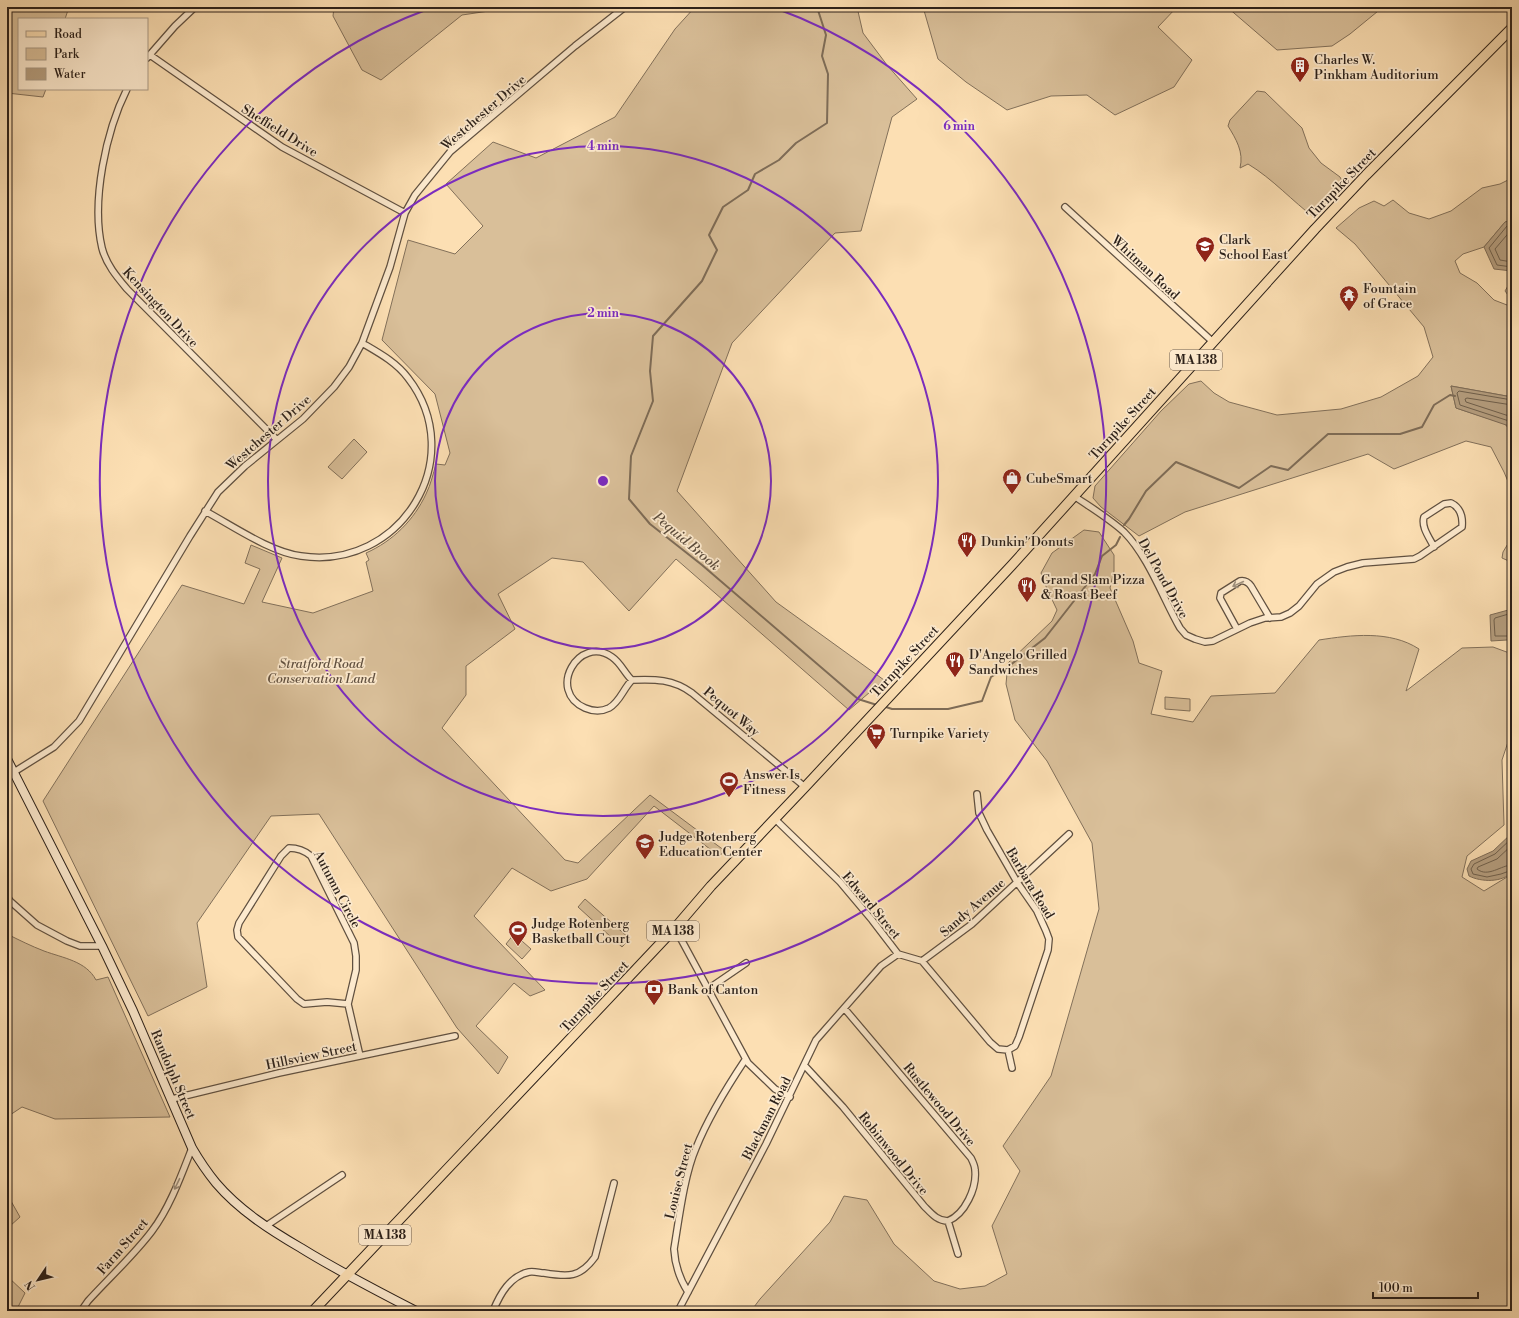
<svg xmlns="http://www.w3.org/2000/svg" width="1519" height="1318" font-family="'Libre Bodoni',serif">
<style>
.green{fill:#d9bf99;stroke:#82705a}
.water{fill:#b59e7f;stroke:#7e6c57}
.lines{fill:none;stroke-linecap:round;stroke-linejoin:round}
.shore{stroke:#70604c;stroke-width:1}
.stream{stroke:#7e6c57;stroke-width:2}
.minor-casing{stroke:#605040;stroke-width:8}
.secondary-casing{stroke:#2c211a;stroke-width:10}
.primary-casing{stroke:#2c211a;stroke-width:11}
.minor{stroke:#fdeace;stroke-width:5.5}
.secondary{stroke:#fdeace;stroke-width:8}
.primary{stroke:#fcdfb3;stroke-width:9}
.oneway{stroke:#9f907d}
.ring{fill:none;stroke:#7b2cbf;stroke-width:2}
.labels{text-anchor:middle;stroke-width:3.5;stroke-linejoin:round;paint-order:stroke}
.shield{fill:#fdeace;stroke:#6b5d50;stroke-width:1}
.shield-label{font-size:12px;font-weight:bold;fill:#2c211a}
.poi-label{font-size:13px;fill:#2c211a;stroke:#fdeace;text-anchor:start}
.street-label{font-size:13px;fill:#2c211a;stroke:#fdeace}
.park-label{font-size:13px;font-style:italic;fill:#605040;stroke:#fdeace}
.water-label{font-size:14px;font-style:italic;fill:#5c4d3d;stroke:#fdeace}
.centre{fill:#7b2cbf;stroke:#fdeace;stroke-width:2}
.ring-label{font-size:12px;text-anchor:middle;font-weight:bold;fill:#7b2cbf;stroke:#fdeace;stroke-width:3.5;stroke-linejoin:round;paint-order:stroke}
</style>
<rect width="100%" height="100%" fill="#fcdfb3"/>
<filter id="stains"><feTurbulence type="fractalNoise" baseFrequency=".005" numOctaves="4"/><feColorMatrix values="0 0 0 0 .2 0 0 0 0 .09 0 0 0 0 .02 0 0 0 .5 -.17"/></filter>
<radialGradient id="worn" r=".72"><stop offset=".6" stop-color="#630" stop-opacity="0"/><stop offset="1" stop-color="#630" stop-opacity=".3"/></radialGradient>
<path class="green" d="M7 7H69L65 19H19V89H46L43 97 7 93Z
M334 7H516L462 15 381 80 362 70 333 16Z
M695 7H857L863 33 887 65 917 99 892 117 861 231 835 233 732 343 677 491 776 602 884 680 849 710 676 559 629 611 583 562 552 558 498 594 515 629 466 666V695L442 728 565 860 578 863 650 795 725 851 719 856 654 806 587 879 551 891 512 868 474 916 545 990 530 996 514 983 476 1026 508 1057 498 1074 457 1028 319 814 271 816 197 923 207 987 148 1016 43 801 182 585 244 604 260 569 245 563 251 545 282 558 262 602 313 613 373 591 366 562 369 560 366 553C393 541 414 520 426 494 431 484 433 474 436 464L445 465 450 453 435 394 382 340 408 240 455 254 483 226 446 184 493 142 536 158 615 117 675 29Z
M923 7H1177L1158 27 1192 60 1174 87 1115 115 1087 95 1051 96 1007 110 966 82 938 59Z
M1227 7H1383L1350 34 1332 46 1277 50Z
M1257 91 1265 92 1302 128 1309 148 1321 163 1340 177 1344 185 1315 218C1292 201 1273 179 1248 164L1240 168C1244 152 1236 139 1228 126L1230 120Z
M1512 178V220L1505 222 1484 247 1463 254 1455 261 1460 273 1477 283 1494 300 1507 305 1511 299 1505 291 1512 279V397L1451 386 1456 408 1505 424 1512 433V491L1504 472 1491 447 1466 441 1394 469 1368 454 1185 512 1139 536 1101 507 1093 498 1095 486 1161 411 1189 384 1201 381 1214 393 1229 402 1277 415 1341 409 1381 397 1418 376 1433 357 1424 327 1355 244 1336 228 1359 208 1374 201 1384 206 1393 200 1409 213 1429 219 1451 211 1482 188 1500 184Z
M354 439 367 452 342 479 328 467Z
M1084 530 1099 532 1114 555V571L1110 588 1133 641 1139 663 1162 671 1151 714 1193 722 1211 696 1275 693 1319 640C1351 635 1390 630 1419 649L1406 691 1462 648 1493 647 1512 654V730L1502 760 1504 825 1467 856 1462 877 1484 891 1512 874V1311H751L760 1299 830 1222 844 1196 867 1200 894 1244 934 1281 960 1289 985 1286 1007 1274 992 1226 1020 1171 1003 1146 1051 1076 1099 909 1092 843 1047 761 1015 720 1006 684 1008 663 1052 621 1057 610 1047 589 1041 573 1052 553Z
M1512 537V562H1511L1502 558 1503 552Z
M1165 697 1190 699V711L1165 709Z
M585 899 630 939 622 947 578 907Z
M7 934C19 940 31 946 44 951 63 958 86 961 96 980L108 977 170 1117 55 1119 22 1107 7 1117Z
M514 934 531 949 522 959 506 944Z
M7 1194 20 1217 10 1226 7 1224Z
M7 1276 25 1293 16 1311H7Z"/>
<path class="water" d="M1512 220V271L1494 269 1484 247 1505 222Z
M1451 386 1512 397V427L1456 408Z
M1512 609V644L1507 640 1491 641 1490 615Z
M1512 833V872C1502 883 1481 882 1469 876L1467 869 1471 861 1493 851Z"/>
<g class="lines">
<path class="shore" d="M1512 224 1507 226 1489 248 1497 265 1512 267
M1512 229 1495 249 1500 260 1512 262
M1512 400 1459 391 1457 393 1460 405 1512 422
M1512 405 1467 398 1465 399 1466 402 1512 417
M1512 613 1495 618 1494 620 1495 636H1508L1512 639
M1512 838 1495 854 1474 864 1471 869 1473 874 1487 877 1501 874 1512 870
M1512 845 1497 859 1478 867 1477 869C1488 878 1501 865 1512 865"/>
<path class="stream" d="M817 7 826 35 822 56 828 74 827 123 796 143 779 160 755 174 748 190 723 207 709 235 717 250 702 281 653 336 650 371 653 401 631 456 629 499 650 524 702 565 858 699 877 705
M1124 525 1129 519 1146 491 1176 462 1239 488 1271 466 1288 470 1328 434H1400L1422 427 1434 405 1450 395 1455 396
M883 706 892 709H948L982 701 991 677 1009 666 1045 638 1095 574 1102 556 1116 545 1120 537"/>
<g class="minor-casing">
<path id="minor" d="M150 55 282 147 405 213
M147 58 175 26 195 7
M127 89C106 131 91 201 102 248 106 264 117 277 127 289L277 440
M1065 207 1213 342
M1074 496C1090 507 1110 519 1124 532 1148 556 1163 598 1180 628L1186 635 1195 639 1205 642 1213 641 1250 623 1265 618 1281 617 1290 613 1299 606 1317 584 1334 572 1347 567 1363 563 1414 559 1420 556 1462 527C1463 517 1461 508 1451 503L1444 504 1424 517C1421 527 1429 537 1434 547
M205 511C233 526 270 552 301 556 401 571 470 458 408 378 396 362 379 353 362 343
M1237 629 1220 598 1221 593 1240 581C1245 580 1248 582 1251 586L1270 618
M632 680C623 689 620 702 609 708 601 712 592 711 585 708 546 691 579 634 612 657 621 663 625 674 632 680 655 679 673 679 692 693L805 787
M14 772 54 747 79 721 190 536 218 492 245 466 303 419 334 387 349 367 362 343 390 267 405 213 415 195 450 152 575 46 625 7
M977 794 979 813 987 830 1017 882 1037 911 1046 931 1049 939 1048 950 1019 1037 1015 1046 1008 1050
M775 819 840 882 872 920 898 954 922 961 990 1042 998 1049 1008 1050 1012 1068
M7 896 10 901 37 925 67 941 80 946H102
M675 928 748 1063 775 1089 790 1097
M922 961 972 924 1069 834
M708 989 746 963
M348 1004 356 970V956L354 943 311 856C304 850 298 848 289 848L281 856 239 923 237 930 238 937 297 999 304 1004 327 1002 348 1004 360 1056
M844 1008 971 1158C973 1162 975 1166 975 1170 977 1188 965 1214 948 1221
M805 1066 843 1107 924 1206C931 1213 937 1221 948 1221L958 1254
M172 1099 279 1073 455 1036
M266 1226 342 1175
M688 1292C679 1278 675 1266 674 1249 679 1219 684 1176 696 1148 708 1118 727 1087 745 1060
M81 1311 88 1301C108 1279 134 1255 152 1231 170 1207 181 1176 192 1148
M493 1311C500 1294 510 1276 529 1272 534 1271 540 1273 544 1273 568 1277 580 1278 595 1257L614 1183
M678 1311 766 1144 816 1040 881 966 898 954"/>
</g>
<g class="secondary-casing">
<path id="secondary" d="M7 759 102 946 133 1011 192 1148C199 1160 207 1172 216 1183 239 1210 270 1230 301 1248 338 1271 377 1291 416 1311"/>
</g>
<g class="primary-casing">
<path id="primary" d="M313 1311 625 981 675 928 711 886 805 787 1012 565 1315 229 1366 175 1512 28"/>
</g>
<use href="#minor" class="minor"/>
<use href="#secondary" class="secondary"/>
<use href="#primary" class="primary"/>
</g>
<defs><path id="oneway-shaft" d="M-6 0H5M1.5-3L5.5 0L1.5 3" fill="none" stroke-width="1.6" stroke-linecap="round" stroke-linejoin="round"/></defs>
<g class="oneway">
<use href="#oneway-shaft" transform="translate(1238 584) rotate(155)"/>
<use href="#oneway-shaft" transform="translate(177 1184) rotate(116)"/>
</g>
<g class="ring">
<circle cx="603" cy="481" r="168"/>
<circle cx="603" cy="481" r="335"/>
<path d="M775 8A503 503 0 1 1 431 8"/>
</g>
<defs>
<g id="building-pin" transform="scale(1)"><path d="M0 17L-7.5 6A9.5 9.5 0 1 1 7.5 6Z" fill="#8f2418" stroke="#fdeace"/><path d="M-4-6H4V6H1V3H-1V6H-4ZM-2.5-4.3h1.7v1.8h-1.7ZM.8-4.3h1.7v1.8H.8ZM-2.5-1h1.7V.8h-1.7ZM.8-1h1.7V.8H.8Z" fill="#fff"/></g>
<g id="school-pin" transform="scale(1)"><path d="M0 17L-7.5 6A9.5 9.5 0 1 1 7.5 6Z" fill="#8f2418" stroke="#fdeace"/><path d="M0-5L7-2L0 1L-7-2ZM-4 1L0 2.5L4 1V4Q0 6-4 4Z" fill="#fff"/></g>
<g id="temple-pin" transform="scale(1)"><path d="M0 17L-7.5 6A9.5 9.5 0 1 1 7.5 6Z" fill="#8f2418" stroke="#fdeace"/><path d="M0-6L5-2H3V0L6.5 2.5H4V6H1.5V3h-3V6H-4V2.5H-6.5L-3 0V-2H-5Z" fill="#fff"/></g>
<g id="shop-pin" transform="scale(1)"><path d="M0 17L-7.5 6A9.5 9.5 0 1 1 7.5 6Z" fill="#8f2418" stroke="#fdeace"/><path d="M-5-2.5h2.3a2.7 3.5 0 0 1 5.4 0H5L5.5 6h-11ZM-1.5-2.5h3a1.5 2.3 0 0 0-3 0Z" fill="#fff"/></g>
<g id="restaurant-pin" transform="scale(1)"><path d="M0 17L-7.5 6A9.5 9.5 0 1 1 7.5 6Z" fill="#8f2418" stroke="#fdeace"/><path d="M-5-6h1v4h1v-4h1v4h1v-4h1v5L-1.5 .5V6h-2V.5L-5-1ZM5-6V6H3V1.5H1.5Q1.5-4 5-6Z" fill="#fff"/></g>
<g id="supermarket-pin" transform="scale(1)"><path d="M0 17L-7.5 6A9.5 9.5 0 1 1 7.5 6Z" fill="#8f2418" stroke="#fdeace"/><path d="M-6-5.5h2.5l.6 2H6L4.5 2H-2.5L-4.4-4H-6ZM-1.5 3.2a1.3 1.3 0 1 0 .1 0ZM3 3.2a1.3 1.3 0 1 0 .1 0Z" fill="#fff"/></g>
<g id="stadium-pin" transform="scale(1)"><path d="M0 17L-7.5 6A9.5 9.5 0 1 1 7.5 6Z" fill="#8f2418" stroke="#fdeace"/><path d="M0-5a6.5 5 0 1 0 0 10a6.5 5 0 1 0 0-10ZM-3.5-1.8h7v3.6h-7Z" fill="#fff"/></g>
<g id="bank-pin" transform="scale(1)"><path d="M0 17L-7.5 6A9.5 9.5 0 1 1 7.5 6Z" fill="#8f2418" stroke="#fdeace"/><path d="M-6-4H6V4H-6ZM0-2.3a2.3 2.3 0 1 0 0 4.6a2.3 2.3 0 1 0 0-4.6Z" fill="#fff"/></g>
</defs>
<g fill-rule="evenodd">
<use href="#building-pin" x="1300" y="66"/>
<use href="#school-pin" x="1205" y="246"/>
<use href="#temple-pin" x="1349" y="295"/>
<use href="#shop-pin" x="1012" y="478"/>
<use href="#restaurant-pin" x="967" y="541"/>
<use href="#restaurant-pin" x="1027" y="586"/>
<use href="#restaurant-pin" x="955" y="661"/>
<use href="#supermarket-pin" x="876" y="733"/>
<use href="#stadium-pin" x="729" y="781"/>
<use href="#school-pin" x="645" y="843"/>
<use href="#stadium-pin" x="518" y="930"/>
<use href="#bank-pin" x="654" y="989"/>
</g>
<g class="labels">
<g class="shield">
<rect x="1170" y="350" width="52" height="20" rx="3"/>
<rect x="647" y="921" width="52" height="20" rx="3"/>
<rect x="359" y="1225" width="52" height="20" rx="3"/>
</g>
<g class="shield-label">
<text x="1196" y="364">MA 138</text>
<text x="673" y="935">MA 138</text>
<text x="385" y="1239">MA 138</text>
</g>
<g class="poi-label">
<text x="1314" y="64">Charles W.<tspan x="1314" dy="15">Pinkham Auditorium</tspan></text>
<text x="1219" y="244">Clark<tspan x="1219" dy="15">School East</tspan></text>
<text x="1363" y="293">Fountain<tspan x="1363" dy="15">of Grace</tspan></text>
<text x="1026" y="483">CubeSmart</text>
<text x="981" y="546">Dunkin' Donuts</text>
<text x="1041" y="584">Grand Slam Pizza<tspan x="1041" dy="15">&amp; Roast Beef</tspan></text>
<text x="969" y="659">D'Angelo Grilled<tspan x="969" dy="15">Sandwiches</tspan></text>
<text x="890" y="738">Turnpike Variety</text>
<text x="743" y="779">Answer Is<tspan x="743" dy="15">Fitness</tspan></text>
<text x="659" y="841">Judge Rotenberg<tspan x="659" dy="15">Education Center</tspan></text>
<text x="532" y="928">Judge Rotenberg<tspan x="532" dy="15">Basketball Court</tspan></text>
<text x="668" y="994">Bank of Canton</text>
</g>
<g class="street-label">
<text transform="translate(483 112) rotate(-41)" y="5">Westchester Drive</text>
<text transform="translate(280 130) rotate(32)" y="5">Sheffield Drive</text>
<text transform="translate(1341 183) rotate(-46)" y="5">Turnpike Street</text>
<text transform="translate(1146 267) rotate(43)" y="5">Whitman Road</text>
<text transform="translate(161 307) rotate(47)" y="5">Kensington Drive</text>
<text transform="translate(1122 423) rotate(-48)" y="5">Turnpike Street</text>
<text transform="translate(268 432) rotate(-41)" y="5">Westchester Drive</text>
<text transform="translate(1164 578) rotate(61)" y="5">Del Pond Drive</text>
<text transform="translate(904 661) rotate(-47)" y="5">Turnpike Street</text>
<text transform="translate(732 711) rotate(40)" y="5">Pequot Way</text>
<text transform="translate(1031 883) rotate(59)" y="5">Barbara Road</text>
<text transform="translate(338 889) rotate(62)" y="5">Autumn Circle</text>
<text transform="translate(872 905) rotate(50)" y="5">Edward Street</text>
<text transform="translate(972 907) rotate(-41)" y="5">Sandy Avenue</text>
<text transform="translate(594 996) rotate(-47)" y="5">Turnpike Street</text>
<text transform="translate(311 1055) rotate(-12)" y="5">Hillsview Street</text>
<text transform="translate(174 1074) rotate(67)" y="5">Randolph Street</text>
<text transform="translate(940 1104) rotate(50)" y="5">Rustlewood Drive</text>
<text transform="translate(766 1118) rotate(-63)" y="5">Blackman Road</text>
<text transform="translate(894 1153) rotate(51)" y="5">Robinwood Drive</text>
<text transform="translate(678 1181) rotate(-76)" y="5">Louise Street</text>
<text transform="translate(122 1246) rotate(-49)" y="5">Farm Street</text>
</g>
<g class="park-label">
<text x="321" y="668">Stratford Road<tspan x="321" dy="15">Conservation Land</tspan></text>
</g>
<g class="water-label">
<text transform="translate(687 541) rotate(40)" y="5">Pequid Brook</text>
</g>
</g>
<circle cx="603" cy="481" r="6" class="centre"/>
<g class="ring-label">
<text x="959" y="130">6 min</text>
<text x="603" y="150">4 min</text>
<text x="603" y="317">2 min</text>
</g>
<rect width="1519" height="1318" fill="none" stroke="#fcdfb3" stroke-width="24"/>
<rect x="8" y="8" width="1503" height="1302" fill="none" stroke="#2c211a" stroke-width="2"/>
<rect x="12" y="12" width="1495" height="1294" fill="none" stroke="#2c211a"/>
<rect x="18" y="18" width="130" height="72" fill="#fdeace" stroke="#a99a86"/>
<rect x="26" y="31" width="20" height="6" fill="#fcdfb3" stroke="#a99a86"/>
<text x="54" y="38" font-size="12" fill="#2c211a">Road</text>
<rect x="26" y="48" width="20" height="12" fill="#d9bf99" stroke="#a99a86"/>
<text x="54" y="58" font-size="12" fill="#2c211a">Park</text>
<rect x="26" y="68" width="20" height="12" fill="#b59e7f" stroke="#a99a86"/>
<text x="54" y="78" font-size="12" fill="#2c211a">Water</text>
<g transform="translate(38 1280) rotate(235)" stroke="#fdeace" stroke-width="3" paint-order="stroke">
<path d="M0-3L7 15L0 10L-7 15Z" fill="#2c211a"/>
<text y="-6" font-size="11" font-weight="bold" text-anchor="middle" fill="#2c211a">N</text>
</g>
<path d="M1373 1292v6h105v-6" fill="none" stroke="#2c211a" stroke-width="2"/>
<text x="1379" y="1292" font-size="12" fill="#2c211a" stroke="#fdeace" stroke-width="3" paint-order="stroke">100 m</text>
<rect width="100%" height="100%" filter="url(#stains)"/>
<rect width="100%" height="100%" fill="url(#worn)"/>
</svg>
